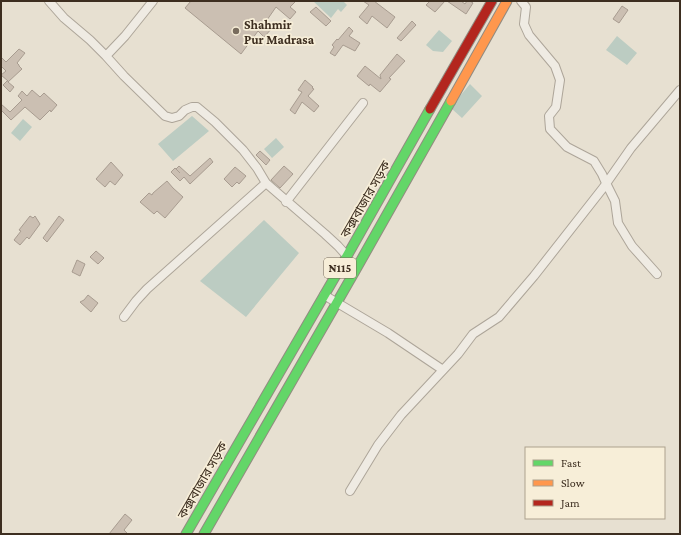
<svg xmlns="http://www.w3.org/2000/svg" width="681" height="535" font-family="'Crimson Pro','Noto Sans Bengali',serif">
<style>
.water{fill:#bcccc2}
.building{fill:#cbbfb2;stroke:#a89c90}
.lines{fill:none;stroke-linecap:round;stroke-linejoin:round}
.street-casing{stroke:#ada599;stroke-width:10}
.fast-casing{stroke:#928b80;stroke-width:11}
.slow-casing{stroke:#928b80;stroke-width:11}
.jam-casing{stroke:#928b80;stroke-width:11}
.street{stroke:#efebe3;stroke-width:8}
.fast{stroke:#63d668;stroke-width:9}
.slow{stroke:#ff974d;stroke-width:9}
.jam{stroke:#b3261e;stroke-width:9}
.poi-dot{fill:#786c5e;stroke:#f7eed8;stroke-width:1.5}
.labels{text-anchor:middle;stroke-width:3.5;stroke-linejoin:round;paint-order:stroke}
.shield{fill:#f7eed8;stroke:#756857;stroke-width:1}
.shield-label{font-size:12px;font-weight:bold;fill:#3d2e20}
.poi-label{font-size:13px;font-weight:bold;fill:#3d2e20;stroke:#f7eed8;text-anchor:start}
.street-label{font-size:13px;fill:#3d2e20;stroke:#f7eed8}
</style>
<rect width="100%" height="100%" fill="#e7e0d1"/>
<path class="water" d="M313 1H343L347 5 341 12 338 9 331 18Z
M439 30 452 41 443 52 433 51 426 45Z
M617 36 637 53 627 65 606 50Z
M470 84 482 96 462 118 452 109 460 96Z
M192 116 209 131 173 161 158 144Z
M23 119 32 127 20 141 11 133Z
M276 138 284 147 272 158 264 149Z
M264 220 299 253 246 317 200 281Z"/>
<path class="building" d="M191 1H296L290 7 296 12 290 19 276 7 267 20 274 26 264 37 258 31 241 54 185 8Z
M363 1H374L395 17 387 28 372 16 367 24 359 17 369 5Z
M430 1H445L435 12 426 5Z
M447 1H461L465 4 467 1H470L473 3 466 14Z
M622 6 628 10 619 23 613 19Z
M316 7 331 21 326 26 310 12Z
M412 21 416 25 401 41 397 38Z
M349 27 353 31 349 36 360 43 355 51 343 45 335 56 330 53 334 47 332 45 337 39 338 40Z
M19 49 25 53 17 63 19 65V66L22 69 8 82 14 87 10 92 3 85 7 81H8L1 75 6 71 1 66V57L6 62Z
M397 54 405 61 389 78 391 79 380 92 370 84 369 86 357 76 365 66 381 79 380 75Z
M305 80 313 87 312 88 314 89 308 96 319 106 314 112 302 102 295 114 290 110 302 92 298 90Z
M32 90 40 97 44 93 57 105 51 112 50 110 40 120 25 107 11 120 1 110V104L10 112 22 100 18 96 22 91 27 96Z
M260 151 270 160 266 165 256 155Z
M210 158 213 162 190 184 184 177 180 181 171 172 175 168 180 173 176 169 179 166 190 176Z
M111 162 123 175 115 185 110 181 105 187 96 179Z
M284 166 293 174 280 188 271 180Z
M235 167 246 176 239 184 237 182 232 187 224 179Z
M167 181 173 188 183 197 165 218 157 211 154 214 140 202 149 193 152 195 153 193Z
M30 216 33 218 35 216 40 224 29 239 27 237 20 245 14 240 21 231 19 230Z
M59 216 64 220 47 242 43 238Z
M96 251 104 258 98 264 90 257Z
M77 260 85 264 80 276 72 272Z
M88 295 98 303 91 312 80 302 84 300Z
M125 514 132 520 124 530 128 534H109Z"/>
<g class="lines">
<g class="street-casing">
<path id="street" d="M49 1 64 18 90 40 106 56 124 76 165 116 172 118 179 116 185 110 192 107H197L215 122 243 150 257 168 266 183 325 234 338 246 347 256
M521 1 526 7 524 24 529 35 555 66 560 80 556 107 549 116 550 129 567 147 594 161 602 174 606 183 615 201 618 223 632 246 657 274
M106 56 125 36 153 1
M286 202 363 103
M324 295 388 333 443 370
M124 317 136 301 147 289 266 183
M350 491 378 445 401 415 458 354 473 334 499 317 534 276 603 188 631 148 680 90"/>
</g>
<g class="fast-casing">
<path id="fast" d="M186 534 347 256 430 109
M204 534 355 271 451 101"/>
</g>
<g class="slow-casing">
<path id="slow" d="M451 101 507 1"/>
</g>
<g class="jam-casing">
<path id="jam" d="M430 109 492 1"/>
</g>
<use href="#street" class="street"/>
<use href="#fast" class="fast"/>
<use href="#slow" class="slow"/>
<use href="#jam" class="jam"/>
</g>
<circle class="poi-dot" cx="236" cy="31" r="4"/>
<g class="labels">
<rect class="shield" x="324" y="258" width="32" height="20" rx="3"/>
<g class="shield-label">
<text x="340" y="272">N115</text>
</g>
<g class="poi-label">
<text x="244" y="29">Shahmir<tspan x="244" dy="15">Pur Madrasa</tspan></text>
</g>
<g class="street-label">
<text transform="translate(365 199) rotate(-60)" y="5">কক্সবাজার সড়ক</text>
<text transform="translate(202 480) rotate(-60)" y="5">কক্সবাজার সড়ক</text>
</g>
</g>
<rect width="681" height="535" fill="none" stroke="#3d2e20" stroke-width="4"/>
<rect x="525" y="447" width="140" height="72" fill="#f7eed8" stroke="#ada18e"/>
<rect x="533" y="460" width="20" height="6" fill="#63d668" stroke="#ada18e"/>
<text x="561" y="467" font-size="12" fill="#3d2e20">Fast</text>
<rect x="533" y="480" width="20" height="6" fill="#ff974d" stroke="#ada18e"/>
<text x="561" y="487" font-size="12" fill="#3d2e20">Slow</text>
<rect x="533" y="500" width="20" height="6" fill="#b3261e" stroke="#ada18e"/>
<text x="561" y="507" font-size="12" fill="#3d2e20">Jam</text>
</svg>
